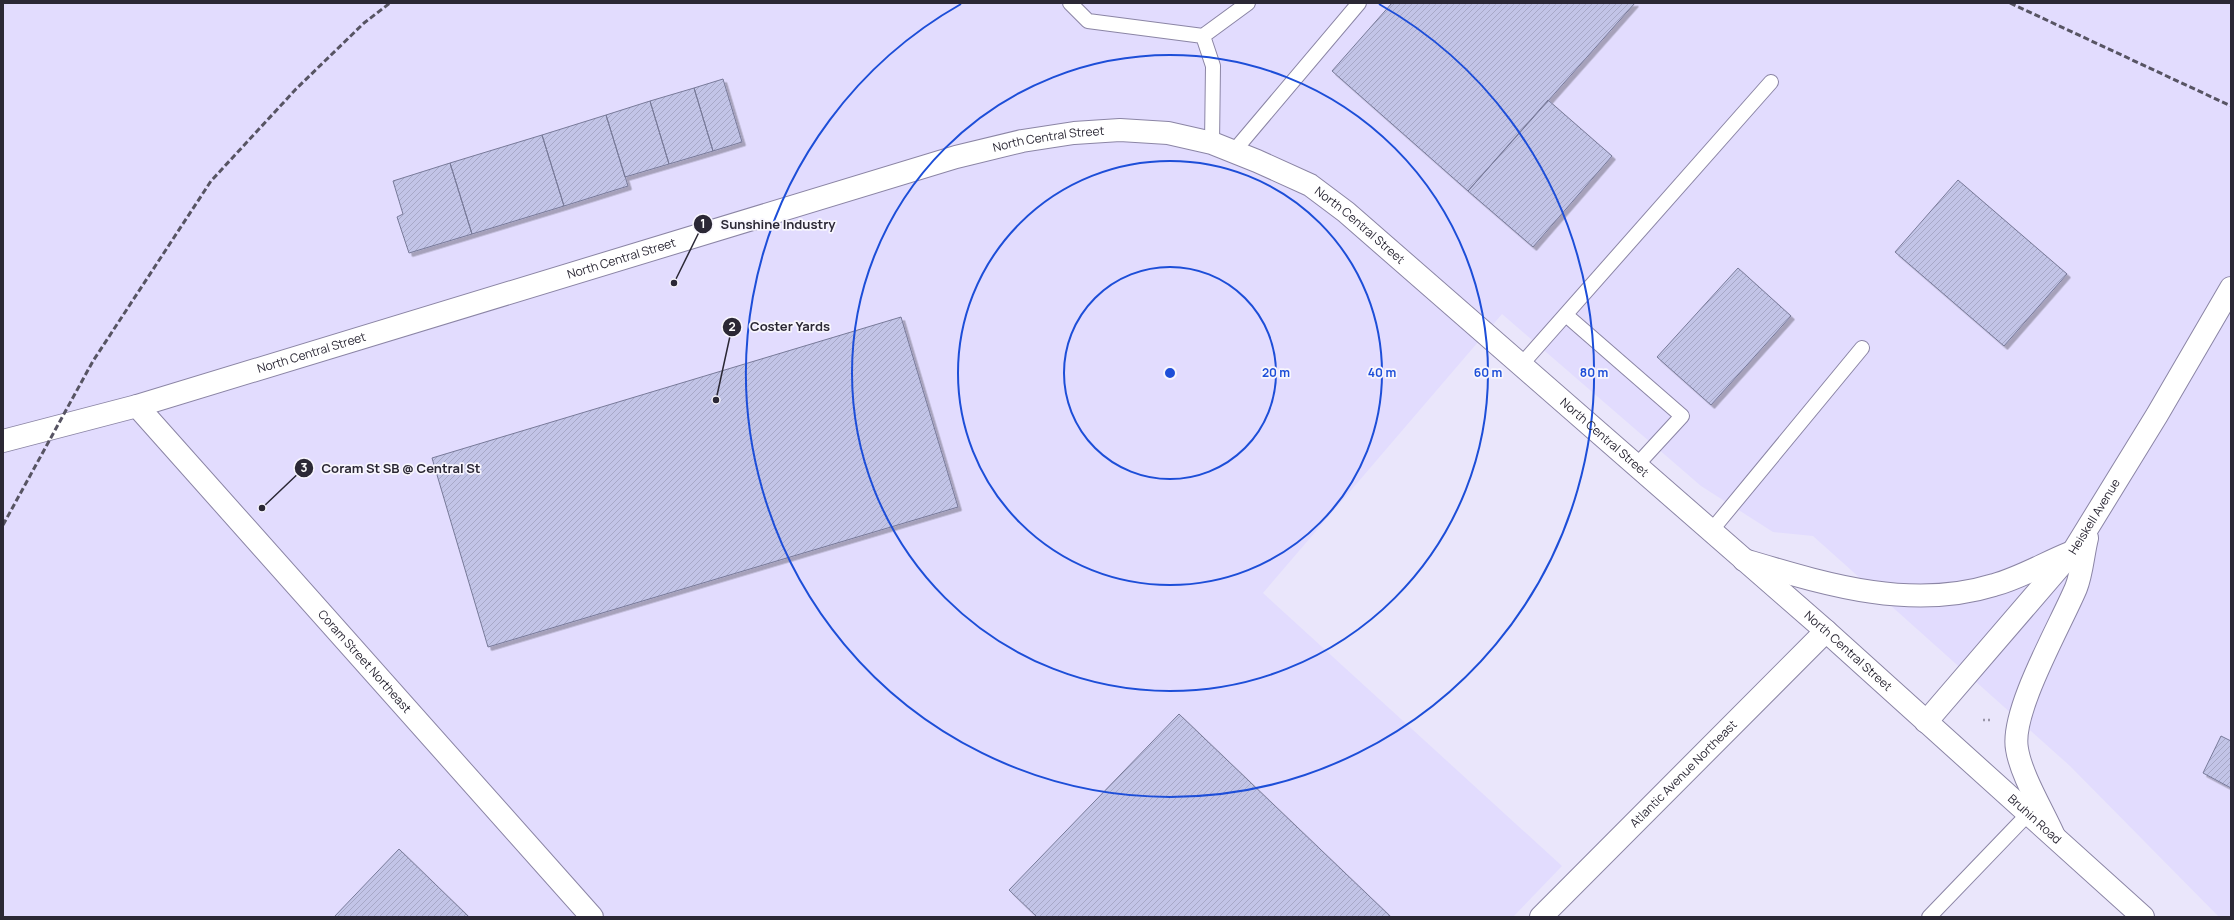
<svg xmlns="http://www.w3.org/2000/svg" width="2234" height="920" font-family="Manrope,sans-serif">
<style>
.built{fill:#e2dcfe}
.building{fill:url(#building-hatch);stroke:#787a99;filter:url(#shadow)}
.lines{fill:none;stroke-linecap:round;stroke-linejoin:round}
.service-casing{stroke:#8b85a5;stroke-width:16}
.minor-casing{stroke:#8b85a5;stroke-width:24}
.tertiary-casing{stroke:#8b85a5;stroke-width:24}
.secondary-casing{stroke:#8b85a5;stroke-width:24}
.path{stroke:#9b97a9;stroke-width:2.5;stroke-dasharray:2 3;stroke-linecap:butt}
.service{stroke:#fff;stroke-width:14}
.minor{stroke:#fff;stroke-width:22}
.tertiary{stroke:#fff;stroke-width:22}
.secondary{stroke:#fff;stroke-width:22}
.rail{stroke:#575463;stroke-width:3;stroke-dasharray:6 3;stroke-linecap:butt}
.ring{fill:none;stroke:#1d4ed8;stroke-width:2}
.labels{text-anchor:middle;stroke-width:3.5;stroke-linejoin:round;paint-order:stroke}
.street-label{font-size:12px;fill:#2b2835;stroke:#f7f5fd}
.centre{fill:#1d4ed8;stroke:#f7f5fd;stroke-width:2}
.ring-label{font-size:12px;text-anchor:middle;font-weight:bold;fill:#1d4ed8;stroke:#f7f5fd;stroke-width:3.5;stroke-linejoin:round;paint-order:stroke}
.leader{fill:none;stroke:#2b2835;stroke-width:1.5}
.callout-dot{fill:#2b2835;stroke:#f7f5fd;stroke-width:1.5}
.mark-label{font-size:12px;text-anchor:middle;font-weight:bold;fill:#fff}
.callout-label{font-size:13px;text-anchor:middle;font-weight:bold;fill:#2b2835;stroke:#f7f5fd;stroke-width:3.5;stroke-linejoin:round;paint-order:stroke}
</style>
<defs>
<pattern id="building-hatch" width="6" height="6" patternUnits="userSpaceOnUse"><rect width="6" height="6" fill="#c2c4e7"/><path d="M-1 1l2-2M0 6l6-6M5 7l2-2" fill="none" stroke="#a7a8c7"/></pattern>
<filter id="shadow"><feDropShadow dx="3.5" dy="3.5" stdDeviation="0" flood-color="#0004"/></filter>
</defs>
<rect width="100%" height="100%" fill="#eae6fb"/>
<path class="built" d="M3 3H2231V917H2219L2070 766 1813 536 1773 532 1701 486 1502 314 1263 593 1562 866 1513 917H3Z"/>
<path class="building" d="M1392 3H1635L1468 191 1332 71Z
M723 79 742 142 713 151 694 88Z
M694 88 713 151 669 164 650 101Z
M1548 100 1612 156 1533 247 1468 191Z
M650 101 669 164 625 177 606 115Z
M606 115 628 186 564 206 542 135Z
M542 135 564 206 472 234 450 163Z
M450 163 472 234 409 253 397 217 403 214 393 181Z
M1958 180 2067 274 2004 346 1895 252Z
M1738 268 1791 316 1711 405 1657 357Z
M901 317 958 507 488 647 432 458Z
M1179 714 1391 917H1037L1009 890Z
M2221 736 2231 741V788L2203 773Z
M399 849 469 917H334Z"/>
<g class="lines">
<g class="service-casing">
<path id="service" d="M1070 3 1088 21 1203 36 1248 3
M1203 36 1213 66 1212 143
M1234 151 1359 3
M1566 315 1682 416 1636 466
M1521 365 1771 82
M1711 531 1862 348
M1929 917 2029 813"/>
</g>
<g class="minor-casing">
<g id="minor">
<path id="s1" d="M137 406 592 917"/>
<path id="s2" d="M1541 917 1826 631"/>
</g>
</g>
<g class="tertiary-casing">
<g id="tertiary">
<path d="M1744 560C1825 584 1910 611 1994 585 2020 578 2045 563 2070 553"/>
<path id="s3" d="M1926 722 2074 550 2157 415 2231 288"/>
<path d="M2054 836C2043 811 2021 775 2017 749 2010 712 2060 626 2076 588 2082 573 2083 554 2087 538"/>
</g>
</g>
<g class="secondary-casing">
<g id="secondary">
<path id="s4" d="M3 441 137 406 956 157 1022 141 1074 133 1120 130 1168 133 1212 143 1257 161 1310 185 1346 212 1826 631 2143 917"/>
</g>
</g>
<path class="path" d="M1983 720H1990"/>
<use href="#service" class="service"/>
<use href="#minor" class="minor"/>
<use href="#tertiary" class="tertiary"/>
<use href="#secondary" class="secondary"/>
<path class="rail" d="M2010 3 2231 106
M3 525 93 361 211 181 296 89 364 23 390 3"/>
</g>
<g class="ring">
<circle cx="1170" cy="373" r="106"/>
<circle cx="1170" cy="373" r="212"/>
<circle cx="1170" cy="373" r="318"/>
<path d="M1379 4A424 424 0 1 1 961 4"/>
</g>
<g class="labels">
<g class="street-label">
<text dy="4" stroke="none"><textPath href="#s4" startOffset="1089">North Central Street</textPath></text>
<text dy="4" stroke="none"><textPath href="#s4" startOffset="1425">North Central Street</textPath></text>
<text dy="4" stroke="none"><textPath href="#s4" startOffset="645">North Central Street</textPath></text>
<text dy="4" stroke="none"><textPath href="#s4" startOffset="321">North Central Street</textPath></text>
<text dy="4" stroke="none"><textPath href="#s4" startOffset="1749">North Central Street</textPath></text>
<text dy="4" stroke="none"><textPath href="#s3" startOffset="266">Heiskell Avenue</textPath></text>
<text dy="4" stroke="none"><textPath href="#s4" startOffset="2073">North Central Street</textPath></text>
<text dy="4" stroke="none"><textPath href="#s1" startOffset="342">Coram Street Northeast</textPath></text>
<text dy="4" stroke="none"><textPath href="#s2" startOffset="202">Atlantic Avenue Northeast</textPath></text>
<text dy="4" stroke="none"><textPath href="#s4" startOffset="2324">Bruhin Road</textPath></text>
</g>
</g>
<circle cx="1170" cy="373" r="6" class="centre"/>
<g class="ring-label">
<text x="1276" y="377">20 m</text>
<text x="1382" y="377">40 m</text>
<text x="1488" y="377">60 m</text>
<text x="1594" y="377">80 m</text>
</g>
<path class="leader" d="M674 283L703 224M716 400L732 327M262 508L304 468"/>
<g class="callout-dot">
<circle cx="674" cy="283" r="4"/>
<circle cx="716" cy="400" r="4"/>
<circle cx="262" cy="508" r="4"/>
<circle cx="703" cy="224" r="10"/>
<circle cx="732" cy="327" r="10"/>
<circle cx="304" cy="468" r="10"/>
</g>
<g class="mark-label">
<text x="703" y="228">1</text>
<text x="732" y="331">2</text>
<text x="304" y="472">3</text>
</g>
<g class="callout-label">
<text x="778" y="229">Sunshine Industry</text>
<text x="790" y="331">Coster Yards</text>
<text x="401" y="473">Coram St SB @ Central St</text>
</g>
<rect width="2234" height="920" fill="none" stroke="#2b2835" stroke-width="8"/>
</svg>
